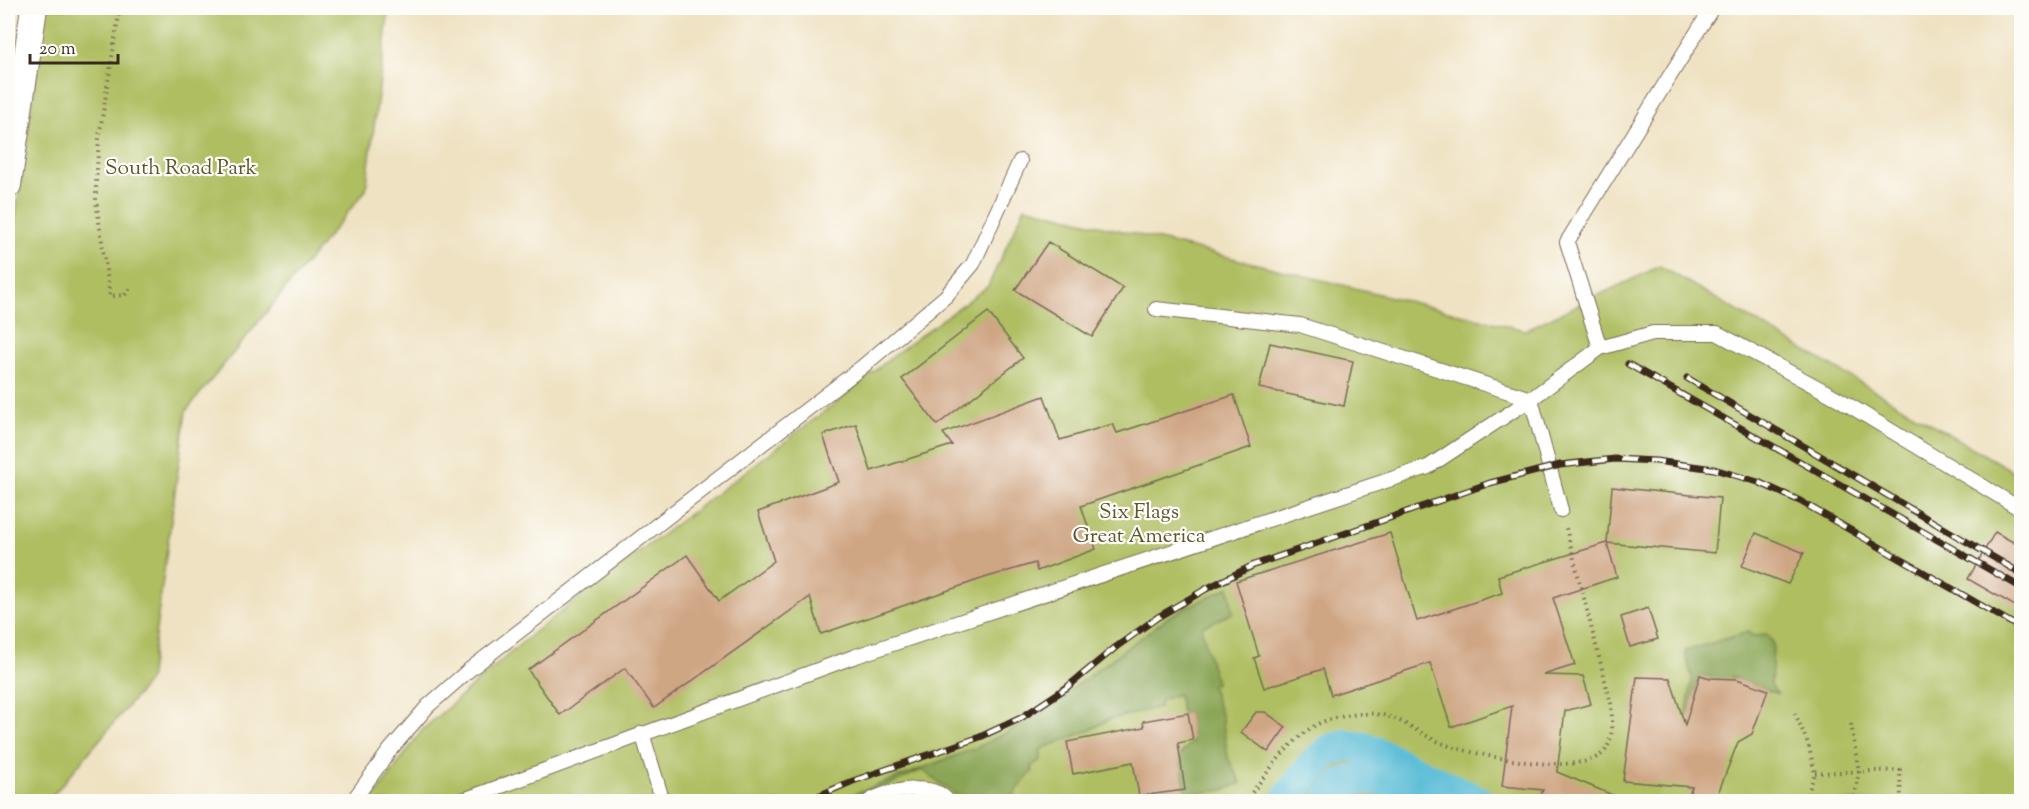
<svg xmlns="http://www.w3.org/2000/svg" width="2029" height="809" font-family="'Sorts Mill Goudy',serif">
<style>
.green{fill:#aebe60;stroke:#74743f;stroke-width:1.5}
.forest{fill:#8aa556;stroke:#62683a;stroke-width:1.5}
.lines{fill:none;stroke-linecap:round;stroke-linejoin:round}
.canal{stroke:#59bcd7;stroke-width:32}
.building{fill:#cfa684}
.service-casing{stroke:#7a6a57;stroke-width:16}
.minor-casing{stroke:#7a6a57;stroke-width:28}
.path{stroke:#7a6a57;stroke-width:4;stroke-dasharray:1.5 4.5;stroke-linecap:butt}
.service{stroke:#fff;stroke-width:14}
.minor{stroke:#fff;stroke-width:26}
.rail-casing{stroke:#3b2a1e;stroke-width:7}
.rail{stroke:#fdfcf7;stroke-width:4.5;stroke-dasharray:14;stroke-linecap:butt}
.labels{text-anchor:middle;stroke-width:4.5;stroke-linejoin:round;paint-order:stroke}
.park-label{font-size:21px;fill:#5e5632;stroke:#fdfcf7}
</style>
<rect width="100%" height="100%" fill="#fdfcf7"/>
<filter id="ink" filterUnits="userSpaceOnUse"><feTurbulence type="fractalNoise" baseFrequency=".0167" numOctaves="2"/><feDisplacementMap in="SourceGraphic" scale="12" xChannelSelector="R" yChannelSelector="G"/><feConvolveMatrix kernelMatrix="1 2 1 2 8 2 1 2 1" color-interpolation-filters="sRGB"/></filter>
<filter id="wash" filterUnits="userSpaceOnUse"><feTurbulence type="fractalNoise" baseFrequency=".008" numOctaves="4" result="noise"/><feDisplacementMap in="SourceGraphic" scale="24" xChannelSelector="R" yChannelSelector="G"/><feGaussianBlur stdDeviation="1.35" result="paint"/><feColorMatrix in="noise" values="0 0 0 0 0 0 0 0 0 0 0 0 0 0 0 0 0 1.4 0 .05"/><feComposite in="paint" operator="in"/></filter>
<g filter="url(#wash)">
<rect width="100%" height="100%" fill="#efe2c2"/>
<path class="green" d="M45 8H389L366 190 186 411 149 681 48 801 8 802V269Z
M1025 207 1525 330 1660 266 2021 476V801L371 802 422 730 533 633 837 402 895 354 988 286Z"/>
<path class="forest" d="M1229 587 1233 613 1201 627 1216 683 1211 685 1222 718 1228 758 1241 783 1224 790 1186 794 1180 755 1193 740 1188 713 1182 714 1178 694 1161 700 1160 707 1108 720 1090 730 1041 749V760L1031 766 1033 771 1027 777 1009 801H965L922 770 853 801 833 802 976 748 1029 721 1171 615Z
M1748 632 1753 636 1768 635 1773 643 1771 686 1778 694 1732 677 1729 684 1700 675 1690 709 1704 713 1703 715 1687 713 1692 678 1685 651Z
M1348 752 1370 756 1467 801H1298L1312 778 1330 758Z"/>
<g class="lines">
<path class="canal" d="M1285 802 1312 766 1328 751 1345 745 1366 748 1479 802
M1328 802C1335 783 1358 776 1377 779 1390 780 1416 794 1431 800"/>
</g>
<g id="blocks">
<path class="building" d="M1048 242 1123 288 1092 337 1015 290Z
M988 312 1023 358 937 425 902 379Z
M1270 343 1353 361 1344 406 1259 388Z
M1234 395 1251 447 1081 506 1096 549 1037 571 1035 563 984 578 821 634 810 597 654 708 625 668 560 715 528 670 687 555 719 601 774 561 758 512 839 482 823 435 856 424 871 471 952 445 943 433 1044 396 1060 440 1113 424 1117 433Z
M1612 487 1720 498 1715 553 1607 543Z
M1995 532 2022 547V610L1968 579Z
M1390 533 1417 621 1502 593 1498 576 1607 543 1617 577 1553 598 1575 665 1543 675 1583 676 1591 704 1565 711 1557 772 1627 801H1538L1543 790 1502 786 1512 706 1451 727 1430 663 1331 695 1323 669 1264 688 1254 658 1259 656 1236 581Z
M1756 533 1804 553 1788 584 1742 566Z
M1648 608 1658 639 1630 647 1621 617Z
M1700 675 1710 678 1737 679 1768 690 1752 734 1738 742 1715 801H1686L1692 787 1623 781 1637 677 1670 678 1685 725Z
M1256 712H1265L1286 727 1268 752 1241 732Z
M1188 713 1193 740 1178 743 1185 790 1139 796 1133 762 1073 774 1067 742 1144 727 1143 721Z"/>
</g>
</g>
<g filter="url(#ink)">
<use href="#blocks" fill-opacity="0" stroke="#7a6a57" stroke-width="1.5"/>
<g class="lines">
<g class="service-casing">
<path id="service" d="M1156 309 1300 325 1531 399 1561 510
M1600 348 1567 242 1712 8
M642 733 663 802
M352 802 390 750 428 706 469 670 862 367 946 296 973 264 1020 161
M458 802 853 657 1428 467 1531 399 1600 348 1653 333H1717L1837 398 2022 510
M868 802C883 791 921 785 938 793 942 794 946 799 949 802"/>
</g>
<g class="minor-casing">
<path id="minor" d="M8 185 34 8"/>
</g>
<path class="path" d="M120 8 99 137 96 184V201L110 296 125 295 130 288
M1795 713 1808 743 1815 773 1805 802
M1851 724 1859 772 1853 802
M1815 773 1900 770 1901 802
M1245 802C1264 777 1297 728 1328 720 1346 715 1369 711 1387 716 1407 722 1425 737 1444 744 1473 755 1588 780 1606 749 1614 736 1612 718 1611 704L1566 528"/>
<use href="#service" class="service"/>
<use href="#minor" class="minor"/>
<g class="rail-casing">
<path id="rail" d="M1628 364 2022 588
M1687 378 2022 574
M804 802 853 781 980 737 1021 718 1066 688 1116 647 1158 617 1206 589 1254 565 1490 483 1560 465 1615 459 1656 461 1714 469 1758 482 1800 501 2022 629"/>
</g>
<use href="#rail" class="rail"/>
</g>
</g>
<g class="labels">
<g class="park-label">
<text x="181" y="174">South Road Park</text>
<text x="1139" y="518">Six Flags<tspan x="1139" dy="24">Great America</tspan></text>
</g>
</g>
<rect width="2029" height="809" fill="none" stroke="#fdfcf7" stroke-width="30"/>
<path d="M30 54v9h88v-9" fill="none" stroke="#3b2a1e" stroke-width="3"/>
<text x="39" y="54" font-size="18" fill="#3b2a1e" stroke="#fdfcf7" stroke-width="4.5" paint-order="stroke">20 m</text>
</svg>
